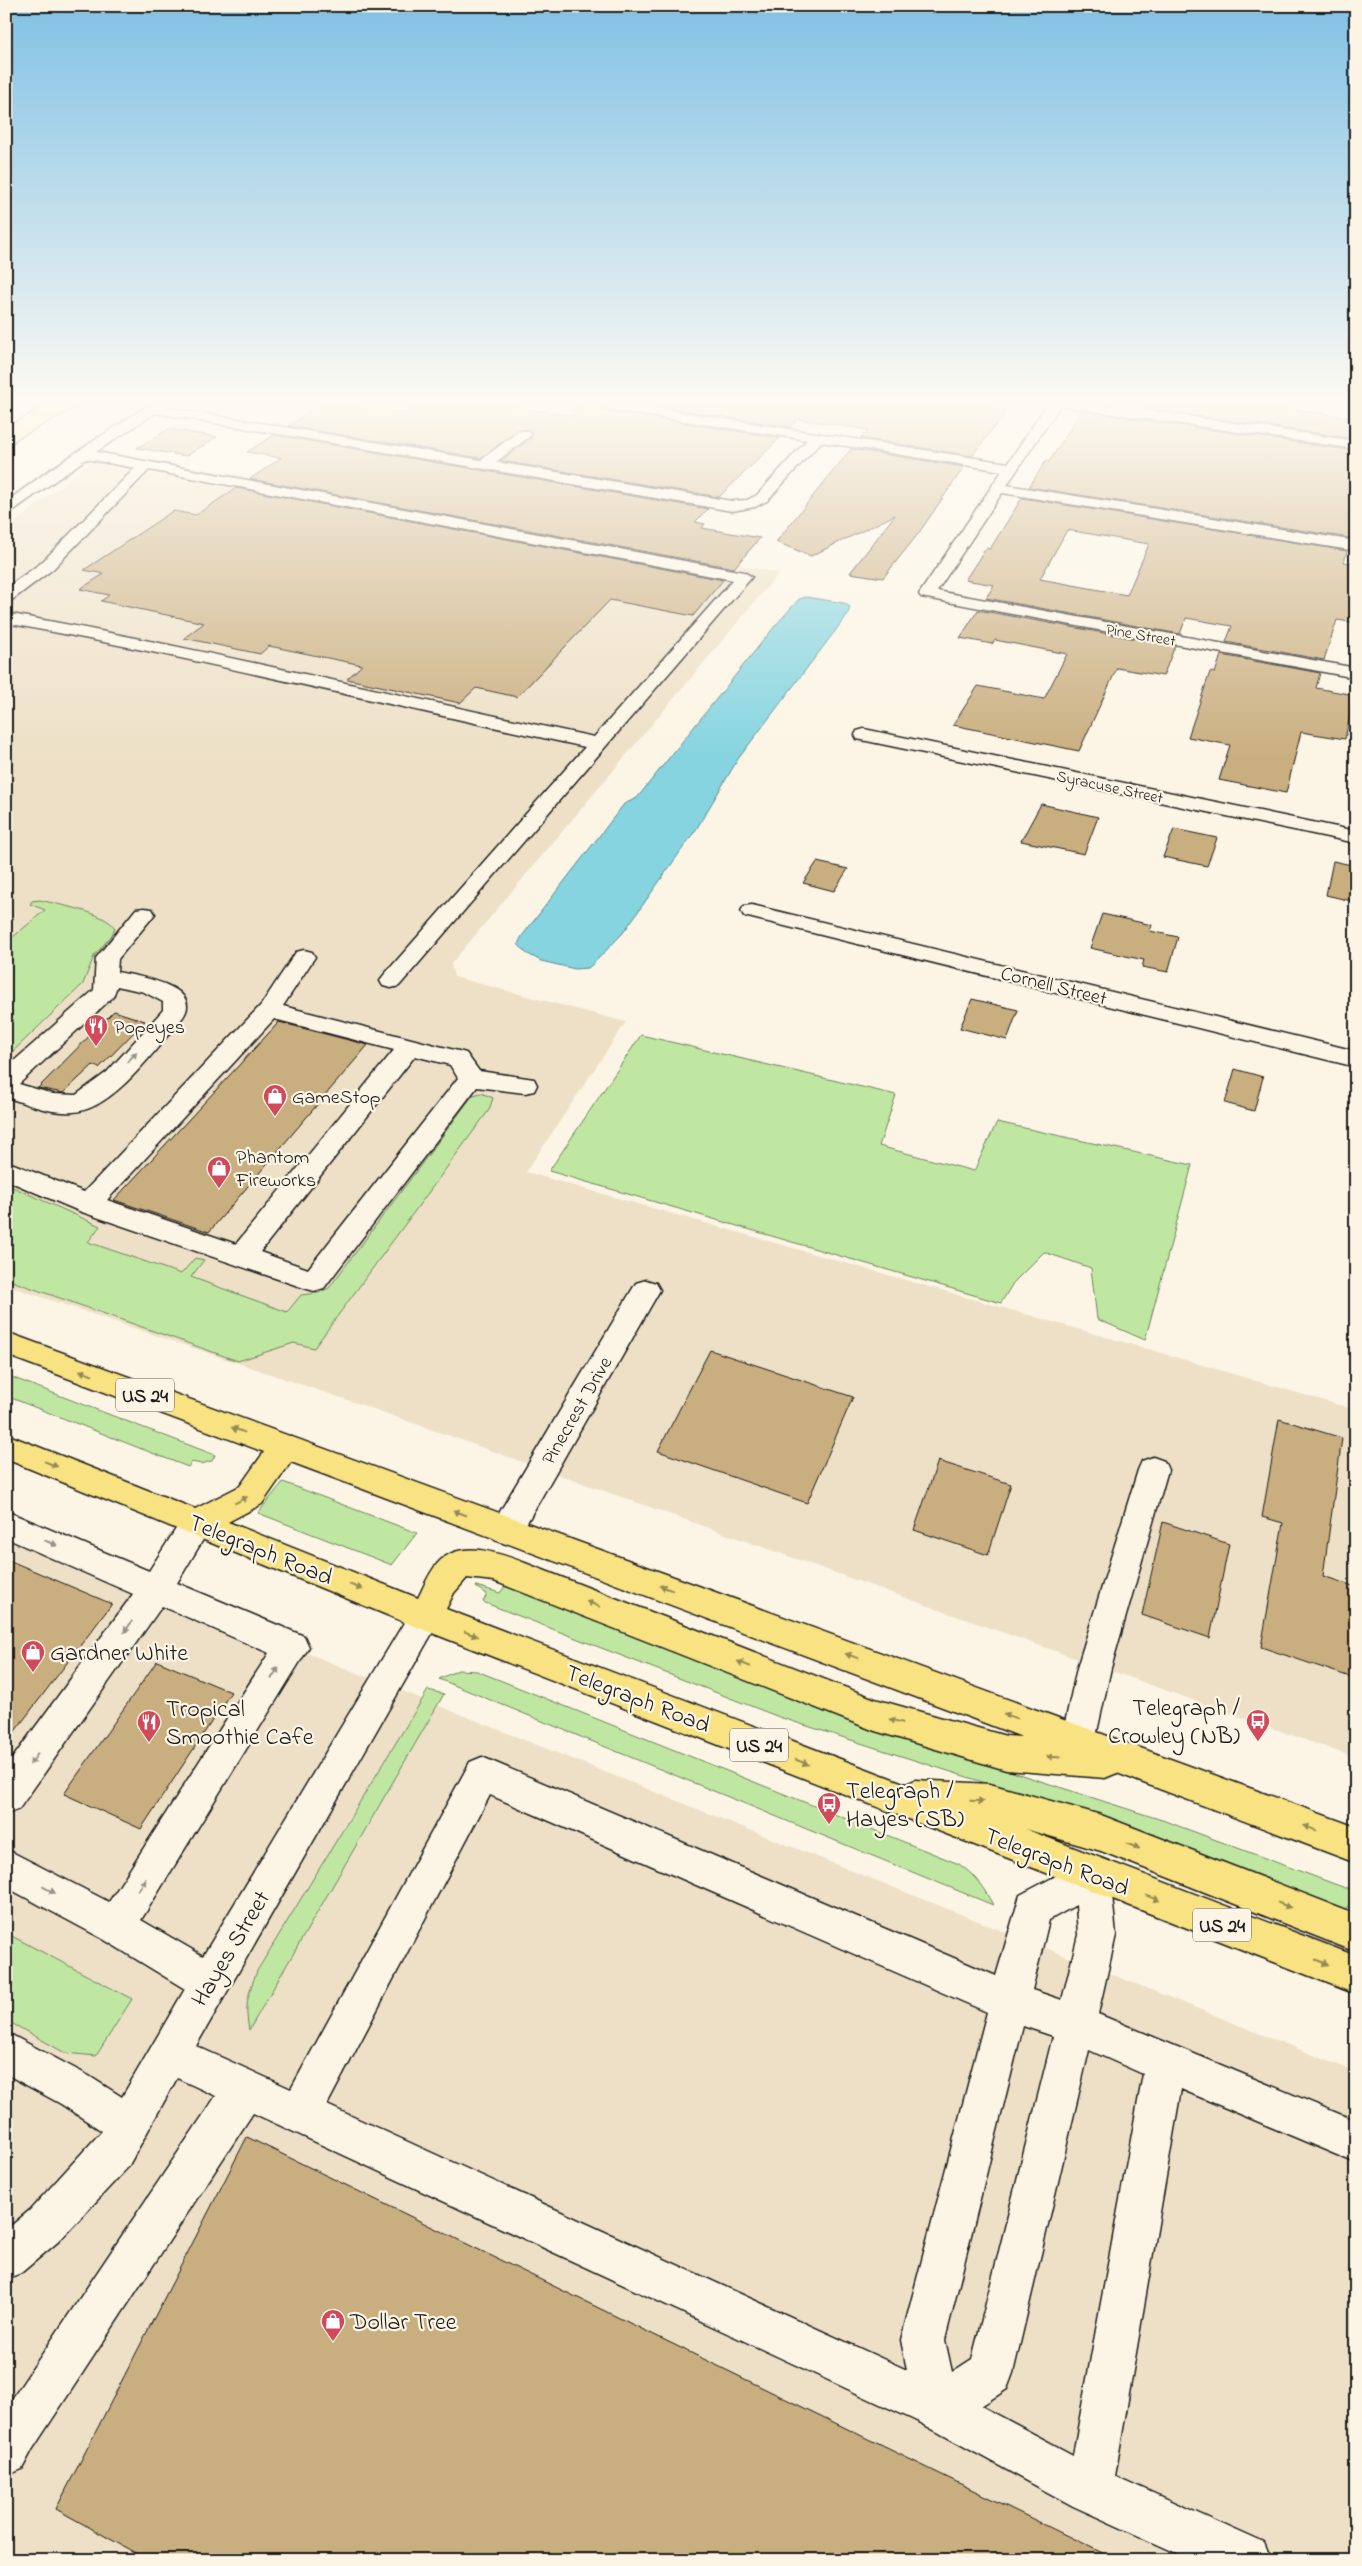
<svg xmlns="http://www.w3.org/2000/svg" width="1362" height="2566" font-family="'Indie Flower',sans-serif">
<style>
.built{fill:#ede0c6}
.green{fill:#c0e7a2;stroke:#6e825f}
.water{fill:#85d4e0;stroke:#5b8a92}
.building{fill:#c9ae7f;stroke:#1c1c1c;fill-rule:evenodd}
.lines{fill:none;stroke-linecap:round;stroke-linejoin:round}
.minor-casing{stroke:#1c1c1c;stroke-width:3}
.major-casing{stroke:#1c1c1c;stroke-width:3}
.minor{fill:#fcf5e5;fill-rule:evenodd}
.major{fill:#f8e281;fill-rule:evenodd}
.rail-casing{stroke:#1c1c1c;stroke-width:3}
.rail{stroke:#fcf5e5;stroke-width:2;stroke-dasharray:6;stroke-linecap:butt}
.major-bridge-casing{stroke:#1c1c1c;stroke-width:17;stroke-linecap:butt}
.major-bridge{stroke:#f8e281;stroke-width:15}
.oneway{fill:#97938b}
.oneway2{fill:#958954}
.labels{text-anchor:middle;stroke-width:4.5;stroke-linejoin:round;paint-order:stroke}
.far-street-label{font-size:16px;fill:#1c1c1c;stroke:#fcf5e5}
.shield{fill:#fcf5e5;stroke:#5f5d58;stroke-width:1}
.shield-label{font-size:19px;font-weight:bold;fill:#1c1c1c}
.street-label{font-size:20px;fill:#1c1c1c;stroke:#fcf5e5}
.poi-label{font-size:20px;fill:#1c1c1c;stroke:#fcf5e5;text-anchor:start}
.near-street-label{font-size:24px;fill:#1c1c1c;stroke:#fcf5e5}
.near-poi-label{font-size:24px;fill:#1c1c1c;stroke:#fcf5e5;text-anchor:start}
</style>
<rect width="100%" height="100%" fill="#fcf5e5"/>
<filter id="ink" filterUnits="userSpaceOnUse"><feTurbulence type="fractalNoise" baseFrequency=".02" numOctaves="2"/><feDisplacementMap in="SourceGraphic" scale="10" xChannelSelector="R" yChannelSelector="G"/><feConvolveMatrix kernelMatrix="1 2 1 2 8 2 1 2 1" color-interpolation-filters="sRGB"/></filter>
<g filter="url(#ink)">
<path class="built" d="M104 451 779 573 451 964 454 977 626 1022 526 1172 1148 1349 1356 1410V1758L368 1407 6 1285V530Z
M6 1533 1356 2072V2560H6Z"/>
<path class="green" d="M40 900C59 905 105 912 115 928L112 935 94 956 83 984 6 1058V943L45 910 30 904 32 901Z
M641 1035 896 1095 879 1146 974 1171 997 1122 1192 1165 1145 1340 1097 1319 1091 1268 1044 1252 1013 1283 1001 1303 549 1171Z
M481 1093 493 1098 489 1110 314 1348 294 1343 238 1361 6 1279V1184L100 1226 88 1242 181 1274 195 1258 204 1260 191 1277 287 1312 301 1295 318 1293 329 1288 473 1095Z
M6 1375 215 1455 212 1461 201 1464 192 1462 188 1467 6 1396Z
M283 1482 417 1533 392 1565 258 1513Z
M476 1586 500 1593 505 1586 863 1724 1165 1821 1356 1892V1909L1347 1906 1346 1914 1108 1822 779 1717 483 1602 487 1594 477 1588Z
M458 1670 477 1671 959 1864C975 1875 984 1888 993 1905L439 1679Z
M428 1690 444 1694 249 2030C244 2004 248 1995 257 1971Z
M6 1933 132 1999 96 2056 65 2053 6 2020Z"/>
<path class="water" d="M806 597 844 603 850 607 848 614 738 759 697 828 623 933 593 964 588 968 575 969 541 961 526 953 518 944 522 936 624 804 637 798 774 627 799 599Z"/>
<path class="building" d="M442 400H472L573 416 574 406 780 438 719 497 501 461 531 438 533 433 529 429 518 430 481 458 288 426 322 404 352 405 404 413 418 403 434 406Z
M617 400H949L1008 409 972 456 860 438 868 430 798 419 790 427Z
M1090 400H1228L1288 408 1356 419V439Z
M1081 411 1356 451V512L1350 538 1029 487 1046 461 1049 462Z
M169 429 217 437 186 456 137 448Z
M274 435 708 509 695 522 705 524 702 528 760 538 734 568 250 479 281 458 247 452Z
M851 449 964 467 918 534 883 578 850 573 895 515 811 556 776 542Z
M236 488 723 580 693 616 610 600 517 697 476 688 460 703 347 679 362 665 269 646 260 654 184 638 204 623 101 601 109 595 80 589 104 574 84 570 173 511 196 515Z
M1022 498 1347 551 1344 562 1356 564V623L1337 620 1324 660 1226 642 1232 626 1186 618 1180 634 986 598 994 585 965 580 986 548 990 549ZM1067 530 1149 544 1127 595 1040 579Z
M978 610 1175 646 1163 676 1117 668 1079 751 953 725 978 686 1044 699 1067 654 995 640 992 644 960 638Z
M1221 655 1320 673 1316 688 1354 695 1345 739 1301 732 1286 793 1219 780 1230 745 1188 737 1210 672 1215 673Z
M1041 804 1098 817 1084 854 1021 841Z
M1174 829 1217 838 1207 866 1163 857Z
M1333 861 1356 866V902L1326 895Z
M817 862 848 869 834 891 803 883Z
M1102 914 1152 925 1150 931 1178 937 1168 972 1142 967 1144 960 1090 948Z
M972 999 1018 1010 1007 1040 960 1028Z
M114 1011 145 1021 99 1068 93 1065 63 1093 38 1088Z
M279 1022 368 1045 209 1232 114 1200Z
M1235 1069 1263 1077 1254 1111 1225 1103Z
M710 1350 853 1397 807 1503 658 1451Z
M1279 1419 1342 1438 1323 1576 1356 1587V1679L1261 1647 1283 1523 1262 1517Z
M938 1461 1011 1484 988 1555 914 1530Z
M1163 1522 1229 1544 1210 1638 1142 1615Z
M6 1559 112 1604 6 1743Z
M157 1661 231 1692 141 1829 64 1794Z
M247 2137 1117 2560H148L56 2509Z"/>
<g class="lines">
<g class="minor-casing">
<path id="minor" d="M156 400H172L165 407 481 460 519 431H529L531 434 529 437 496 462 732 501 747 500 757 495 807 440 575 404 569 400H603L1008 463 1047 404 1039 400H1075L1356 441V449L1060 406 1007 485 1356 541V551L1002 493 937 591 1356 668V678L921 597 919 594 1002 471 821 442 767 501 755 507 732 511 155 413 96 452 744 572 752 577 399 986 391 988 383 986 380 981 383 976 585 747C392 706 200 659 6 623V613C203 649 398 696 594 737L733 580 149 470 53 569 12 600 6 601V588L41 563 135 468 86 459 11 512 6 513V502L48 471Z
M864 729 1356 831V843L857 739 855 735 857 731Z
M752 905 1356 1051V1067L744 916 741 911 744 906Z
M144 908 152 909 155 914 118 959 117 972C137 976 204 986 183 1017 157 1047 114 1110 73 1112 50 1114 27 1104 6 1097V1068L94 990 96 958 136 909ZM117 986 144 992 163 1002V1010L107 1072 76 1095 53 1094 19 1084 113 997Z
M304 950 312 952 315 957 283 1006 466 1053 479 1071 534 1079 537 1085 534 1091 525 1093 477 1087 324 1288 314 1291 304 1288 79 1211 6 1180V1161L84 1192 261 1005 296 952ZM274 1019 394 1050 236 1244 107 1200ZM415 1056 450 1065 458 1078 308 1269 260 1252Z
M646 1280 656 1283 660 1290 517 1540 506 1544 495 1540 490 1530 495 1520 636 1283Z
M1153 1457 1164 1461 1168 1470 1111 1668 1095 1741 1090 1753 1078 1758 1066 1753 1061 1741 1077 1668 1138 1470 1142 1461Z
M197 1510 208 1513 213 1523 177 1583 304 1636 309 1647 141 1920 203 1956 414 1606 426 1601 438 1606 442 1616 196 2046 291 2089 470 1762 482 1757 996 1976 1020 1895 1092 1857 1105 1862 1110 1875 1116 1935 1098 2014 1356 2121V2163L1181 2089 1115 2476 1264 2543 1271 2560H1192L1073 2506 921 2423 253 2113 32 2450 22 2469 6 2476V2408L216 2096 177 2078 128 2167 60 2240 21 2273 6 2279V2230L30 2210 102 2131 61 2104 6 2074V2032L89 2076 122 2097 185 1989 103 1939 6 1887V1849L109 1902 269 1653 162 1606 19 1809 6 1814V1767L133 1594 6 1538V1511L149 1571 186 1513ZM490 1795 987 2012 901 2340 907 2370 327 2105ZM1076 1905 1078 1935 1062 2000 1032 1990 1049 1920ZM1023 2026 1053 2036 972 2359 952 2372 945 2340ZM1089 2050 1143 2074 1073 2455 981 2406 1007 2389 1013 2373Z"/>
</g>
<g class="major-casing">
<path id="major" d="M6 1332 1356 1827V1863L1117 1773 1105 1778 1006 1770 875 1731 494 1581 467 1578 454 1593 446 1609 906 1784 915 1780 990 1784 1101 1815 1356 1914V1952L1101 1851 1025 1829 1356 1956V1994L414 1626 6 1459V1434L195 1509 240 1486 264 1452 6 1355ZM291 1462 1022 1737 1006 1736 875 1699 525 1563C499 1553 459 1538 437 1564 429 1573 424 1586 418 1598L228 1522 262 1504Z"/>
</g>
<use href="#minor" class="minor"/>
<use href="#major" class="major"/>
<g class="rail-casing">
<path id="rail" d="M6 438 44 400
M6 449 55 400"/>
</g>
<use href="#rail" class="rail"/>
<g class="major-bridge-casing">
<path id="major-bridge" d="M6 436 73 400"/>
</g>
<use href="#major-bridge" class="major-bridge"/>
</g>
<defs><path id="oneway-solid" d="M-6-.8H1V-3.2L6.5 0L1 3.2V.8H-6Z" transform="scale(1.25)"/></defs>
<g class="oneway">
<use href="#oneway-solid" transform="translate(132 1057) rotate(-47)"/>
<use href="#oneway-solid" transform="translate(51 1543) rotate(23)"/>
<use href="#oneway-solid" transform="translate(128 1627) rotate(126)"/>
<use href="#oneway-solid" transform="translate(275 1673) rotate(-58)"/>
<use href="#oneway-solid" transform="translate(34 1759) rotate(126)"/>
<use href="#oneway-solid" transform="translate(142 1885) rotate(-58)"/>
<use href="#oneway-solid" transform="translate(49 1890) rotate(28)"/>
</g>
<g class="oneway2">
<use href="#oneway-solid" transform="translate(86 1373) rotate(-159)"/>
<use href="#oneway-solid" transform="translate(238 1430) rotate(-159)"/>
<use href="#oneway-solid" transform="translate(51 1464) rotate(22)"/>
<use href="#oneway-solid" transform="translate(241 1500) rotate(-28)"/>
<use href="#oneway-solid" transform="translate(460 1513) rotate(-159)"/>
<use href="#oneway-solid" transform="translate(356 1587) rotate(22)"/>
<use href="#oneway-solid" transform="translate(666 1588) rotate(-160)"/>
<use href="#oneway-solid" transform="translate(593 1604) rotate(-158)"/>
<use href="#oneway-solid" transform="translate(471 1634) rotate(21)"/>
<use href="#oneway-solid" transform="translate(852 1656) rotate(-160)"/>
<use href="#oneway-solid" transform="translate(744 1664) rotate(-158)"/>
<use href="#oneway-solid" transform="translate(1010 1716) rotate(-159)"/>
<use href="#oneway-solid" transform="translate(896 1721) rotate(-164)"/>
<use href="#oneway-solid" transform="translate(1054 1757) rotate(-176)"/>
<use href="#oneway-solid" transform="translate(802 1762) rotate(21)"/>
<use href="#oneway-solid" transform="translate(977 1801) rotate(2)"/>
<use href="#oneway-solid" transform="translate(1310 1828) rotate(-160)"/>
<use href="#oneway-solid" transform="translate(1133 1846) rotate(21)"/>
<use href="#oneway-solid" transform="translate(1153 1898) rotate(21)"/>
<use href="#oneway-solid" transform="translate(1284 1905) rotate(21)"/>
<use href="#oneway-solid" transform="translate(1322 1962) rotate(21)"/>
</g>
</g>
<linearGradient id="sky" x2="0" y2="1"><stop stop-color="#80c1e5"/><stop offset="0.53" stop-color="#fefaf3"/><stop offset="1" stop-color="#fefaf3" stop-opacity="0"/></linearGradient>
<rect width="1362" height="760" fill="url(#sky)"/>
<defs>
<g id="restaurant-pin" transform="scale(1.25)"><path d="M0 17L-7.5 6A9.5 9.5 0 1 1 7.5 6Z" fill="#d1495b" stroke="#fcf5e5"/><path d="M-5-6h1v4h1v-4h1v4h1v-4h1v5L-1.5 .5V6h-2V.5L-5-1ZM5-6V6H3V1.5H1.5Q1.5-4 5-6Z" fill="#fff"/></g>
<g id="shop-pin" transform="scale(1.25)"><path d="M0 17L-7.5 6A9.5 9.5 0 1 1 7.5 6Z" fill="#d1495b" stroke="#fcf5e5"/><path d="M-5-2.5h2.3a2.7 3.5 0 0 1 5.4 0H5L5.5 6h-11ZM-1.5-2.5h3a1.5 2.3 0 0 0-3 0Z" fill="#fff"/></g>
<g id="bus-pin" transform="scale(1.25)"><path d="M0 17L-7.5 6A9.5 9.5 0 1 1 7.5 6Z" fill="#d1495b" stroke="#fcf5e5"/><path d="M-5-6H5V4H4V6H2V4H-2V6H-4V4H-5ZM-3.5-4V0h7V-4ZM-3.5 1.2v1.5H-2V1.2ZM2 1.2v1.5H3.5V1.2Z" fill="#fff"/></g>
</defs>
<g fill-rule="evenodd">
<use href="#restaurant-pin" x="96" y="1026"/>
<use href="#shop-pin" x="275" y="1096"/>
<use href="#shop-pin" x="219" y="1168"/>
<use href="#shop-pin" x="33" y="1652"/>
<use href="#bus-pin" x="1258" y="1721"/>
<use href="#restaurant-pin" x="149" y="1722"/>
<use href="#bus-pin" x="829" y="1804"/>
<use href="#shop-pin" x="333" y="2321"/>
</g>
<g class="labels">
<g class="far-street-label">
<text transform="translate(1141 634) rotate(10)" y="6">Pine Street</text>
<text transform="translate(1110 786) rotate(12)" y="6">Syracuse Street</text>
</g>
<g class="shield">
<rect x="116" y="1378.5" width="58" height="33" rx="4"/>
<rect x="730" y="1728.5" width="58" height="33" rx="4"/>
<rect x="1193" y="1908.5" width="58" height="33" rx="4"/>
</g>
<g class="shield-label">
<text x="145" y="1402">US 24</text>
<text x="759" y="1752">US 24</text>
<text x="1222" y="1932">US 24</text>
</g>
<g class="street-label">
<text transform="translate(1054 985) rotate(14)" y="7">Cornell Street</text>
<text transform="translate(576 1410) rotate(-60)" y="7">Pinecrest Drive</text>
</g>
<g class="poi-label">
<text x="114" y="1033">Popeyes</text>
<text x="292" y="1103">GameStop</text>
<text x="236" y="1163">Phantom<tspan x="236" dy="23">Fireworks</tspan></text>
</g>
<g class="near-street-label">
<text transform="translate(261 1549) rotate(22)" y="8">Telegraph Road</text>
<text transform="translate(638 1698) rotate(21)" y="8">Telegraph Road</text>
<text transform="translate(1057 1861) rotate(21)" y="8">Telegraph Road</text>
<text transform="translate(230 1948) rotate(-59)" y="8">Hayes Street</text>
</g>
<g class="near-poi-label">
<text x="50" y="1660">Gardner White</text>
<text x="1240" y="1715" text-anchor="end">Telegraph /<tspan x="1240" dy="28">Crowley (NB)</tspan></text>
<text x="166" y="1716">Tropical<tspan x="166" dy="28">Smoothie Cafe</tspan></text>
<text x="846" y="1798">Telegraph /<tspan x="846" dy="28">Hayes (SB)</tspan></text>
<text x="350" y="2329">Dollar Tree</text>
</g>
</g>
<rect width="1362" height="2566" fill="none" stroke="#fcf5e5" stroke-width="25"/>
<rect x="12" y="12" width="1337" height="2541" fill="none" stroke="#1c1c1c" stroke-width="2" filter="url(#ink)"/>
</svg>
